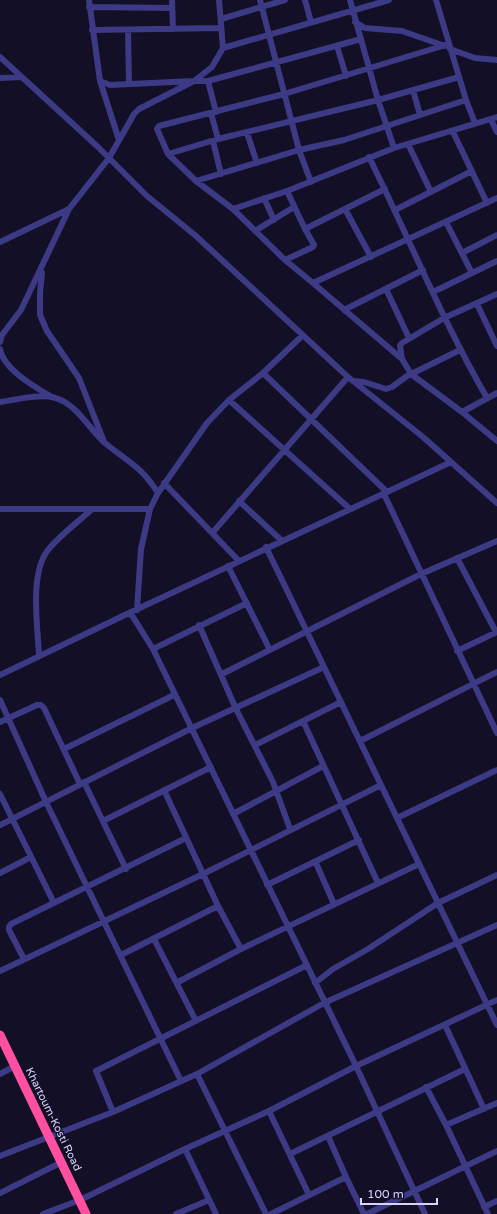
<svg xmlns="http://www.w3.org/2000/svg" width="497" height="1214" font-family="'Varela Round',sans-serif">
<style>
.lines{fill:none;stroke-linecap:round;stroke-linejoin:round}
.minor{stroke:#3d3a85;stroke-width:6}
.highway{stroke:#ff4fa3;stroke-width:9}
.labels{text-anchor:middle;stroke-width:3;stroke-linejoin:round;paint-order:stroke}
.street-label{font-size:11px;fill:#d9d4ff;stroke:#130f26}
</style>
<rect width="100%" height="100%" fill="#130f26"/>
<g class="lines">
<path class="minor" d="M89 0 100 81 119 140
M172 0 173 29
M260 0 299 150 311 182
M305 0 311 22
M350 0 378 100 394 148
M436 0 466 100 475 123
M89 7 172 8
M221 19 285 0
M355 22 365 28 402 31 445 46
M92 30 221 28
M128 30 129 84
M449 44 284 94 159 126 157 129 168 154 218 139 378 100 459 77
M337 46 346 76
M223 48 389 0
M450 49 475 58 497 60
M0 57 98 147 147 196 196 236 348 377 423 437 497 503
M0 78 21 77
M100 81 110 85 194 81 212 67 223 48 219 0
M208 81 216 112
M413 90 420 115
M211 113 218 139
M497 117 394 148 287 191 233 209 285 260 313 283 497 198
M491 120 497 132
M453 132 487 203
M247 133 257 163
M213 141 221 174
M408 144 431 192
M168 154 196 181 233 209
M369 157C409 238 442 320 487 398
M196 181 299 150 344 140 466 100
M287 191 305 229 385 189
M264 198 274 220
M345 209 371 257
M395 210 472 171
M446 222 472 273
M255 231 294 207
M0 242 69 209
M462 253 497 235
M285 260 313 247 314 245 305 229
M42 273 40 293V315L47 331 79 378 103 439
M313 283 402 359
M386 289 409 338
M433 292 497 261
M497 294 444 318 402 343 400 346 402 359 411 374 462 412 497 441
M477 304 497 346
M344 310 423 270
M0 342 2 335 21 310 69 209 109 158 134 114 139 109 194 81H208L361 39
M0 349C3 369 35 387 50 396
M263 373 387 492
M353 381 364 382 386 389 392 387 407 376 460 350
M229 400 350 509
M0 402C16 400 36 394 52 397 76 402 88 428 105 443 128 462 141 466 158 493
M462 412 497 393
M164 483 239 561
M384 494 497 733
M239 501 281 540
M0 509H150
M213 532 348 377
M266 547 497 1025
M457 558 496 632
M228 566 270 650
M137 610 141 549 150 509 158 493 207 423 229 400 263 373 303 335
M129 613 451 462
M199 625 236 709 273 782 290 829
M153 649 247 603
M457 651 497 632
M39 656C38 628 29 574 48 550 60 535 77 523 91 510
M222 674 421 574 497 541
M0 675 129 613 133 617 153 649 356 1066 425 1214
M0 700 46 802 181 1081
M303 721 378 883
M0 722 37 705H41L44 708 80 784
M360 741 497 672
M255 745 341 702
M64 749 174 695
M84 782 126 869
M164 790 218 906 241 949
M0 794 54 903
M233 814 323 766
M397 818 497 770
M103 821 211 767
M0 825 192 728 324 667
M316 863 334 904
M0 873 31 857
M267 885 359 840
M154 939 196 1021
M121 955 218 906
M24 959 9 930V927L11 924 186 838
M0 971 203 874 381 785
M178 982 241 949 419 864
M315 983 333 969 368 949 438 903 497 875
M445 1025 484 1109
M0 1074 15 1066
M197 1074 266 1214
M426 1087 446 1125 488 1214
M269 1111 309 1195
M113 1112 96 1071 307 965
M446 1125 497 1103
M328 1136 346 1177
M185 1149 216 1214
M290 1154 465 1069
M0 1156 113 1112 197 1074 324 1003 497 925
M0 1193 62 1162
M484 1207 497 1201
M43 1214 80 1200 185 1149 269 1111 356 1066 497 1000
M176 1214 209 1200
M271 1214 346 1177 364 1214
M367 1214 497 1151"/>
<path class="highway" d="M0 1035 86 1214"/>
</g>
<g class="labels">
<g class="street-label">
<text transform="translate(54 1119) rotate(64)" y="4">Khartoum-Kosti Road</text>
</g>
</g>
<path d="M361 1198v6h76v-6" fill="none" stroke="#d9d4ff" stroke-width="2"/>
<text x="367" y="1198" font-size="12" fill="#d9d4ff" stroke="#130f26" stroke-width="3" paint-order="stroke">100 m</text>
</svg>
